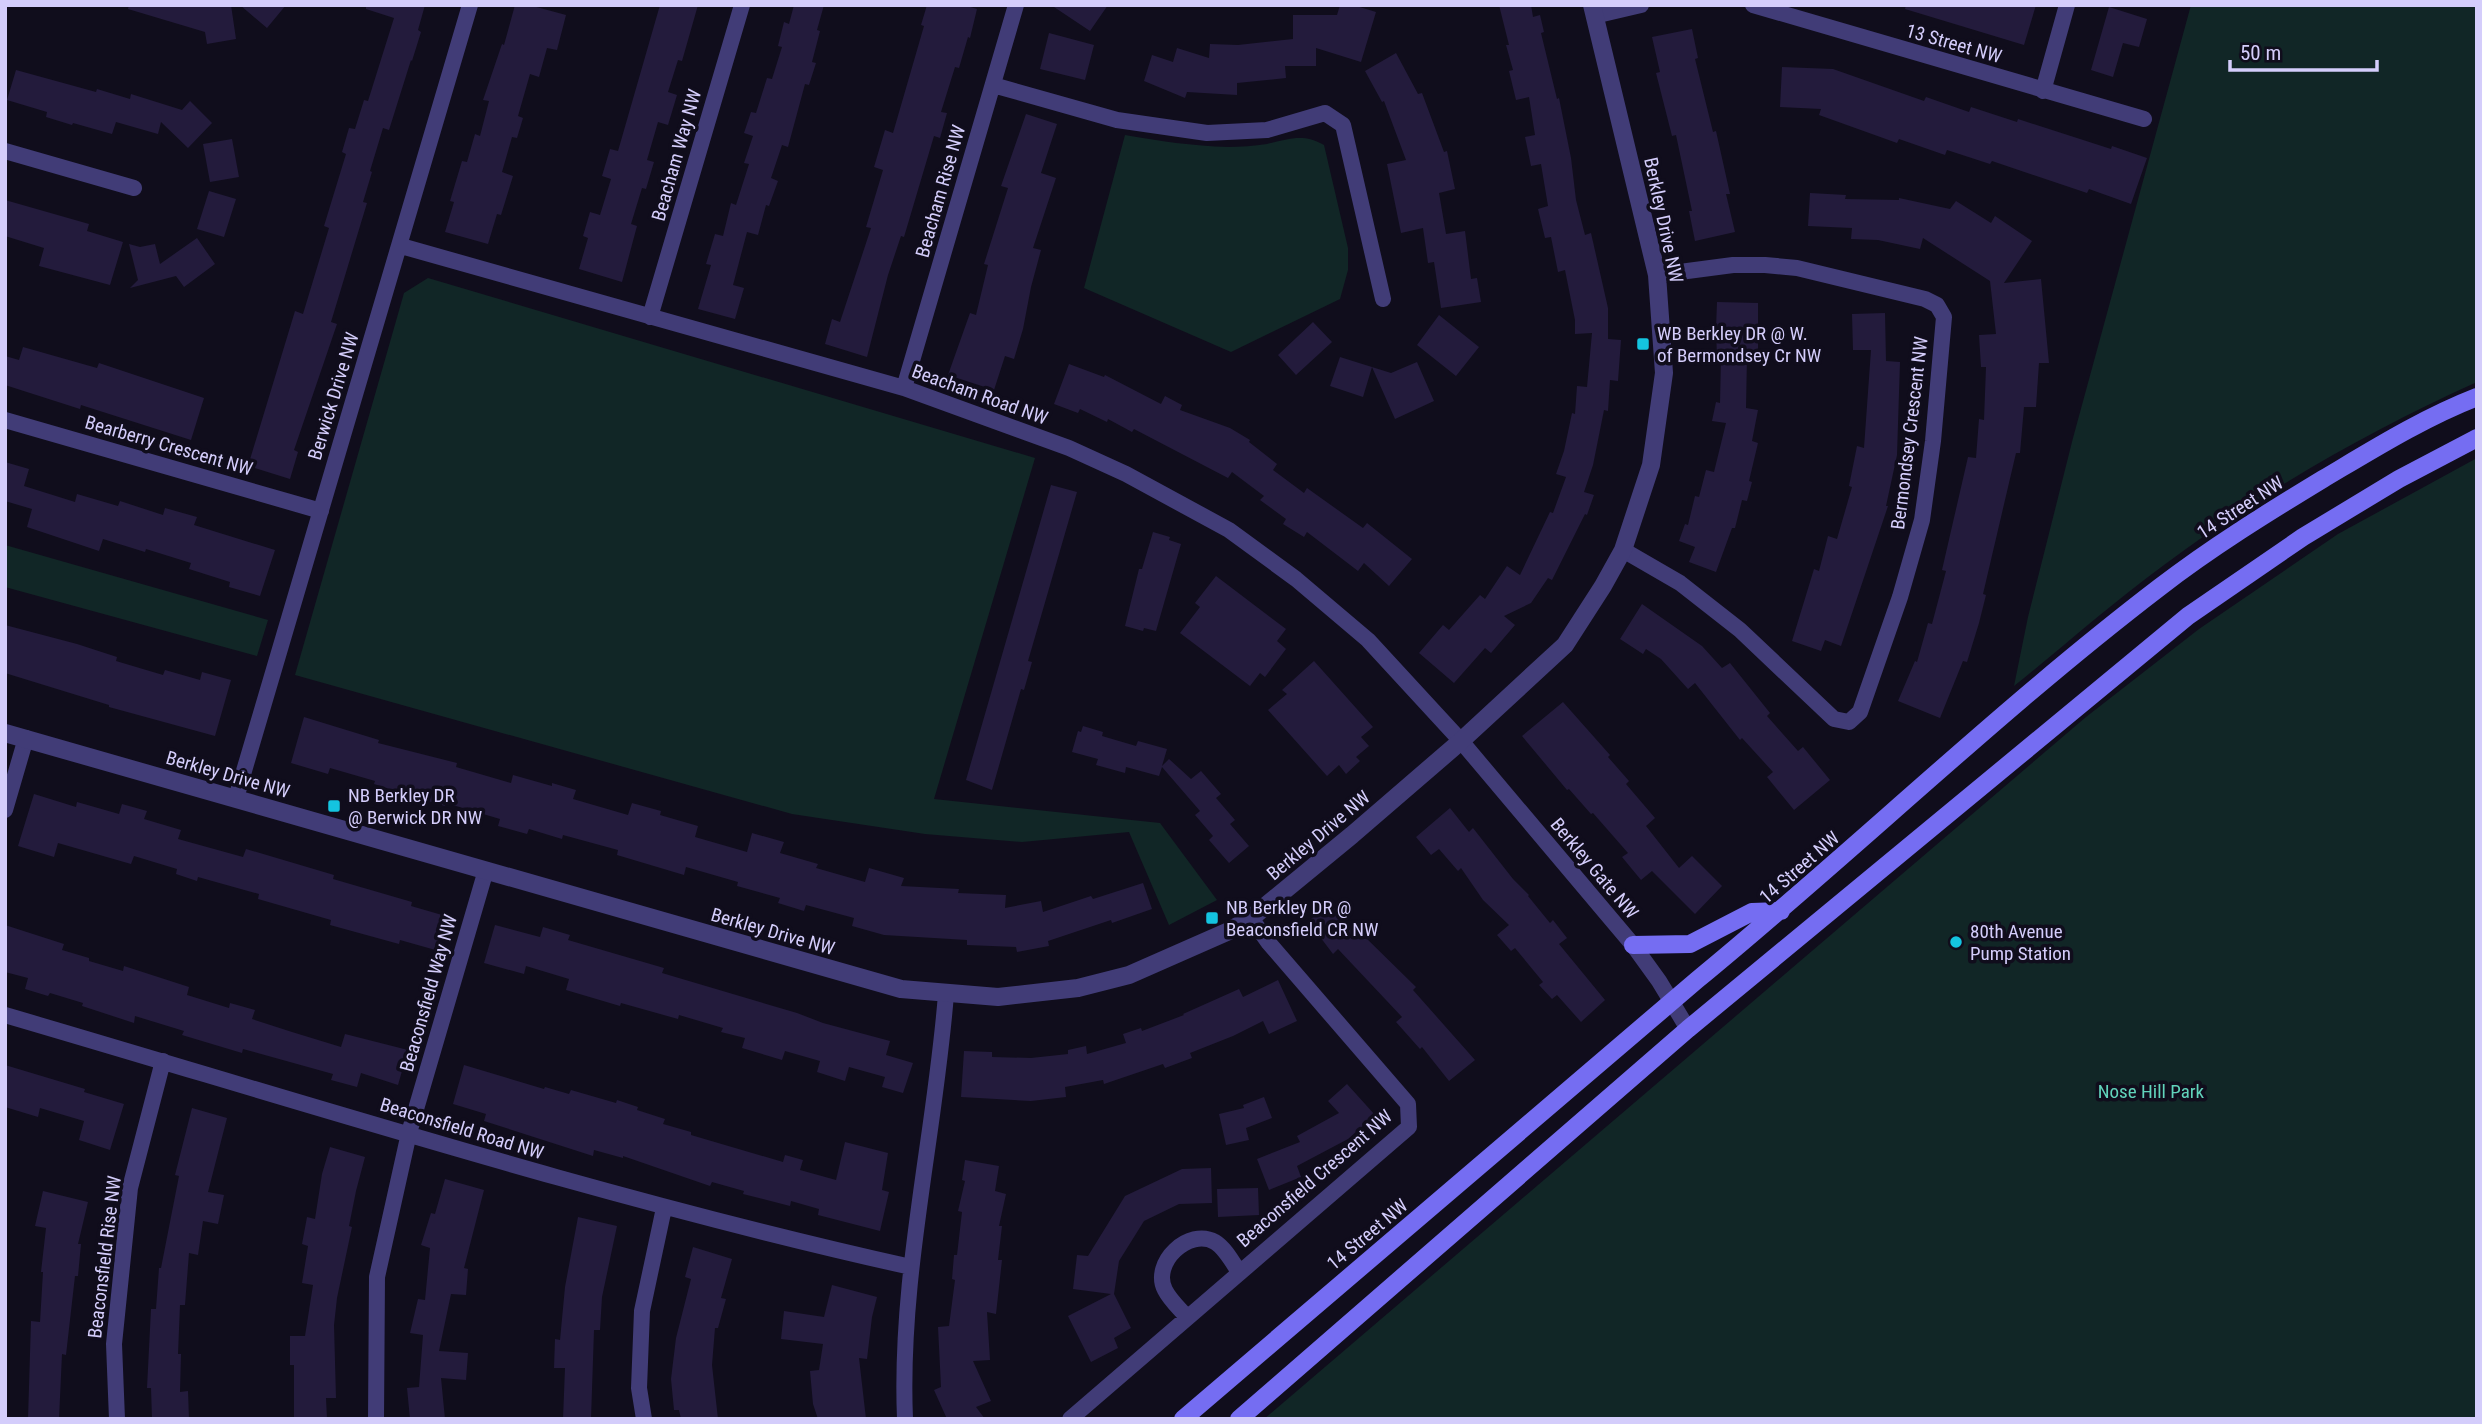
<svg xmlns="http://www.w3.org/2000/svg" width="2482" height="1424" font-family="'Roboto Condensed',sans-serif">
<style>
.green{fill:#112626}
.building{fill:#231b3c}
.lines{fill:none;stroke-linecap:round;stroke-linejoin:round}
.minor{stroke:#413c77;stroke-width:16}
.tertiary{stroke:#413c77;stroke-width:18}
.secondary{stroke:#756df2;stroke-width:18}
.poi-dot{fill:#14c4e0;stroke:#100d1c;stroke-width:2.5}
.labels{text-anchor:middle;stroke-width:7;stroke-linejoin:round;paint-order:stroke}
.street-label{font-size:19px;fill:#d4cdfb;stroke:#100d1c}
.poi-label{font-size:19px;fill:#d4cdfb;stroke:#100d1c;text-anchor:start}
.park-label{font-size:19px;fill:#61d3bb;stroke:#100d1c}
</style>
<rect width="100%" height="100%" fill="#100d1c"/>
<path class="green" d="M2191 5H2477V382C2366 432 2261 493 2164 565 2112 603 2064 646 2014 686L2028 617 2073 438Z
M1125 135C1160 141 1192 146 1228 147 1241 147 1254 146 1267 144 1289 139 1303 133 1324 145L1348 248V270L1340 299 1231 352 1084 288Z
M428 278 1035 458 934 799 1160 823 1217 900 1169 925 1129 832 1022 842 925 834 792 814 295 675 404 293Z
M2477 458V1419H1264L2086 717 2199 629 2338 534Z
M5 545 268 620 257 656 5 587Z"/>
<path class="building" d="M129 5H231L236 39 207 44 205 32 128 9Z
M240 5H286L267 28Z
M366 5H425L418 30 421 32 412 61 411 60 389 130 383 128 370 171 372 172 363 202 367 203 331 322 337 324 294 450 298 452 290 479 248 466 295 311 303 314 329 228 324 226 346 154 342 152 349 128 355 129 364 100 368 101 394 18 366 9Z
M515 5H529L566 15 557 50 547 48 539 77 530 74 518 116 523 118 517 138 512 137 502 172 513 176 501 215 497 214 488 244 445 232 454 202 450 201 462 161 467 162 475 134 480 136 489 101 483 100 502 44 504 45Z
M660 5H698L682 61 678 60 668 92 677 95 668 125 658 122 647 160 654 162 646 189 642 188 631 224 637 226 622 282 579 269 588 238 583 236 590 212 600 215 611 179 602 176 610 149 618 151Z
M794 5H824L817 30 820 31 812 62 816 63 809 85 805 84 788 147 782 145 771 178 778 181 769 206 766 205 758 235 747 232 733 285 744 288 735 319 698 309 711 265 706 264 715 234 723 236 731 203 736 205 749 164 744 163 753 136 744 133 751 112 756 113 767 78 772 79 782 47 778 46 784 22 789 24Z
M927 5H964L977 9 970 38 968 37 959 68 955 67 941 112 947 113 940 138 934 136 904 237 901 236 888 275 867 357 825 344 832 319 840 322 871 228 866 227 883 170 874 167 885 130 893 133 924 26 921 25Z
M1051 5H1108L1090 31Z
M1340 5H1353L1376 12 1361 62 1316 48V66H1285L1286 78 1237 83V95L1187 92 1185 98 1144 81 1152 55 1173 62 1177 48 1209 58 1210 44 1238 45 1293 39V15H1337Z
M1499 5H1531L1533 17 1540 15 1544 32 1541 33 1557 99 1559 98 1571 158 1576 200 1585 235 1591 233 1608 308V339L1621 340 1618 381 1610 380 1608 411 1604 410 1593 465 1584 492 1594 495 1587 515 1585 514 1552 580 1548 578 1531 603 1504 616 1515 625 1491 653 1485 648 1454 683 1419 653 1443 625 1449 630 1480 595 1485 599 1507 566 1520 575 1550 512 1553 513 1566 477 1556 474 1564 451 1572 413 1575 414 1577 386 1587 387 1592 333 1575 334V320L1565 270 1558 272 1551 237 1545 238 1538 209 1548 206 1541 164 1531 166 1525 137 1535 135 1529 97 1516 100 1509 71 1513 70 1506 45H1509Z
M1906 5H2036L2024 45 1905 9Z
M2109 7 2147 19 2139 47 2123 43 2113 77 2091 70Z
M1692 29 1698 58 1695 59 1713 132 1716 131 1730 194H1726L1735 232 1695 241 1689 211H1692L1676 135 1672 136 1656 73 1660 72 1652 37Z
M1049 33 1094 45 1085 80 1040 69Z
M1396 53 1418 94 1422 93 1444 152 1447 151 1455 189 1439 193 1446 234 1465 231 1471 279 1477 278 1481 302 1441 308 1434 262 1428 263 1423 228 1401 233 1387 164 1406 160 1384 101 1382 102 1365 71Z
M1782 67 1833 69 1924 101 1926 97 1969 112 1971 107 2017 122 2018 119 2111 149 2112 146 2147 158 2131 204 2089 189 2087 193 1992 161 1990 164 1947 150 1945 155 1899 139 1897 143 1819 115 1821 109 1780 107Z
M16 70 96 92 97 89 130 99 131 94 182 110 190 101 212 123 188 148 161 122 158 134 116 122 112 134 73 123 72 125 46 117 47 112 7 100Z
M1026 114 1057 124 1041 173 1056 178 1033 248 1041 250 1031 287 1023 329 1014 359 1005 356 994 390 948 375 970 313 976 315 988 265 984 264 1008 188 1001 186Z
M232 139 239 177 210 182 203 144Z
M209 191 236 199 224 237 197 229Z
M1810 193 1846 195 1845 199 1899 200V198L1950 209 1956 201 1991 223 1995 216 2032 241 2004 283 2041 279 2049 363H2039L2036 407H2024L2020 453H2016L1983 594 1986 595 1979 623 1967 662 1963 661 1940 718 1898 701 1915 661 1917 662 1928 623 1932 624 1946 571 1942 570 1968 457 1976 458 1979 419 1984 420 1986 367H1981L1979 335 1996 334 1990 281 1923 238 1920 249 1878 240 1851 239 1852 228 1808 226Z
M5 200 89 224 87 231 123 242 110 285 39 266 44 248 5 236Z
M197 238 215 264 184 287 176 276 130 288 138 280 129 244 140 247 155 244 160 264Z
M1717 302 1758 303V356H1747L1746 408 1758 410 1752 441 1758 443 1749 481 1752 482 1747 501 1742 500 1735 528H1732L1716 572 1689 562 1695 547 1679 541 1685 524 1688 525 1695 496 1699 497 1706 470 1714 472 1726 423 1712 421 1716 402 1720 403 1721 357H1717L1716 329Z
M1885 313 1886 361 1900 362 1897 455 1886 506H1888L1841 646 1825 640 1821 651 1792 641 1814 569 1819 571 1828 536 1837 539 1852 487 1849 486 1857 446 1864 448 1871 350H1853L1852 314Z
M1439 315 1479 347 1456 376 1417 345Z
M1313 322 1332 342 1296 375 1278 355Z
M23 347 97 368 99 363 204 398 191 440 81 405 80 409 5 385V356L19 360Z
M1340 357 1391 373 1417 362 1434 401 1395 419 1372 367 1363 397 1330 386Z
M1069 364 1104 377 1105 375 1161 404 1165 396 1182 405 1180 410 1230 428 1250 440 1249 442 1277 464 1273 470 1304 493 1307 488 1363 528 1367 523 1412 559 1389 586 1364 563 1358 571 1307 532 1304 537 1283 524 1286 519 1260 500 1264 496 1232 472 1228 478 1134 429 1132 432 1108 419 1107 422 1080 409 1078 413 1054 404Z
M5 462 29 469 24 486 75 502 77 494 118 506 120 501 163 515 165 508 197 517 194 525 275 550 260 596 229 587 230 582 189 569 191 563 146 549 145 552 103 539 99 551 27 527 32 509 5 501Z
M1051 485 1077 492 1028 661 1032 662 1024 690 1021 689 992 790 966 780Z
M1153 532 1170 537 1169 540 1181 544 1156 631 1144 628 1143 631 1125 626 1139 569H1142Z
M1216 576 1286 629 1277 641 1286 649 1265 677 1260 673 1250 686 1180 633 1200 607 1195 603Z
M1642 604 1702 646 1722 668 1730 663 1770 713 1767 716 1798 751 1803 747 1830 780 1794 810 1767 777 1773 772 1742 738 1740 740 1695 683 1688 689 1661 659 1646 649 1643 654 1620 639Z
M5 625 77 644 117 657 116 661 163 675 165 670 200 680 202 672 231 680 215 736 109 707V705L5 673Z
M1314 661 1373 727 1361 737 1369 746 1356 757 1360 761 1346 774 1339 765 1327 776 1268 710 1287 694 1282 690Z
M1563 702 1610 755 1608 757 1629 781 1626 784 1655 818 1646 826 1679 868 1692 856 1722 886 1695 914 1652 871 1641 880 1622 857 1628 853 1593 813 1591 814 1569 789 1567 790 1522 736Z
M304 717 379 740 378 743 457 763 456 767 511 783 513 775 552 786V783L576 790 573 799 628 815 632 803 661 811 660 815 698 826 695 837 747 852 752 833 784 842 780 853 818 864 816 868 865 882 869 868 904 878 901 886 959 889 958 893 1006 895 1005 908 1041 901 1043 912 1091 896 1093 899 1143 883 1152 909 1112 923 1111 920 1048 941 1049 946 1017 952 1016 947 967 945V940L884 935 852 926 854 918 806 905 804 911 778 903 780 898 737 886 738 882 686 867 684 875 617 855 618 850 563 835 562 839 529 829 527 834 498 826 500 819 446 803 445 806 418 798 374 784 375 781 330 768 328 774 291 763Z
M1083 726 1103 732 1102 736 1136 746 1138 741 1167 749 1162 766 1169 759 1191 779 1201 771 1221 794 1216 798 1235 820 1230 824 1249 846 1229 863 1209 840 1213 836 1195 815 1200 811 1162 767 1159 776 1126 767 1125 773 1096 765 1098 759 1072 752 1078 731 1081 732Z
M34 794 76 807 77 802 119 814 122 804 147 811 144 819 181 830 178 839 243 857 246 849 334 875 333 879 412 902 411 906 449 917 439 951 400 940 399 944 330 925 331 920 258 899 259 894 198 877 197 881 176 874 177 869 134 856 131 864 58 843 54 857 18 846Z
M1450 808 1469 832 1473 828 1513 879 1529 895 1528 896 1550 923 1553 920 1567 938 1559 944 1605 1000 1581 1022 1557 995 1552 999 1539 985 1543 982 1515 948 1511 951 1497 935 1509 925 1483 900 1461 868 1458 871 1439 849 1431 855 1416 837Z
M1331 904 1360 938 1363 935 1416 987 1413 990 1475 1060 1449 1081 1422 1047 1420 1049 1396 1022 1402 1017 1338 949 1333 954 1308 921Z
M5 925 64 944 62 950 89 958V961L123 971 124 966 189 987 187 995 229 1008 230 1003 255 1010 252 1019 292 1032 341 1047 345 1034 408 1050 398 1085 361 1073 357 1087 331 1080 333 1074 243 1049 242 1053 182 1035 184 1031 135 1016 134 1023 82 1006 83 1003 50 993 48 996 25 989 28 978 5 972Z
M495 925 540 937 543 927 570 935 568 940 664 968 662 973 797 1013 823 1023 890 1041 886 1055 913 1063 903 1093 882 1087 885 1077 849 1067 845 1081 817 1072 820 1061 785 1051 782 1060 742 1048 745 1038 721 1032 723 1028 679 1015 678 1019 621 1003 620 1006 566 990 569 979 526 966 524 974 484 963Z
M1278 980 1297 1021 1269 1034 1263 1021 1233 1036 1190 1053 1192 1058 1165 1068 1163 1064 1104 1084 1103 1080 1065 1087 1066 1097 1031 1101 961 1097 964 1051 992 1052V1057L1031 1058 1068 1054V1050L1086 1046 1087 1054 1126 1043 1123 1034 1141 1028 1142 1031 1184 1015 1183 1014 1239 989 1243 997Z
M5 1065 85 1089 84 1092 124 1104 110 1150 79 1140 84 1121 40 1108 38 1117 5 1107Z
M464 1065 544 1089 545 1087 569 1094 571 1090 616 1103 617 1100 638 1107 637 1110 665 1119 663 1124 691 1132V1135L783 1162 785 1155 803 1160 800 1170 836 1180 845 1142 888 1153 882 1190 889 1192 880 1231 818 1215 819 1209 791 1201 790 1206 743 1194 744 1191 712 1182 710 1186 623 1156V1158L594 1150 593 1156 484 1121 486 1114 453 1104Z
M1347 1084 1375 1115 1348 1139 1297 1166 1301 1177 1269 1190 1257 1159 1300 1142 1297 1136 1339 1113 1328 1101Z
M1264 1097 1272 1118 1246 1128 1249 1140 1226 1145 1219 1114 1244 1108 1243 1105Z
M192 1108 227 1118 208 1192 224 1195 218 1224 203 1221 198 1255 189 1253 185 1305H180L178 1354H181L180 1392 188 1391 189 1419H152L151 1388H147L151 1309H156L159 1268H161L179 1176 175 1175Z
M330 1147 365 1157 356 1191 349 1226 352 1227 337 1298 334 1325 336 1398H326L327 1419H294V1365H290V1336H305L313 1285 302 1283 308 1246 302 1244 307 1217 315 1219 322 1174Z
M965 1160 999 1166 995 1191 1006 1194 999 1226H1002L998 1260H1002L996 1314 987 1312 990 1360 973 1361 991 1401 976 1407 985 1419H947L934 1390 941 1387 938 1327 949 1326 955 1280 952 1279 954 1255H957L962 1212 958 1211 965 1181 962 1180Z
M1211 1168 1212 1203 1179 1204 1144 1221 1119 1261 1114 1294 1131 1328 1114 1338 1118 1348 1091 1362 1068 1316 1111 1294 1073 1289 1077 1255 1088 1256 1125 1196 1182 1169Z
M445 1179 484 1190 464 1268 468 1269 466 1295 451 1294 439 1351 468 1353 466 1380 441 1378 445 1419H410L407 1388 419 1387 423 1335 410 1333 418 1299 425 1300 430 1248 421 1245 431 1213 435 1214Z
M1258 1188 1259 1215 1218 1217 1217 1189Z
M43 1191 88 1202 78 1244H81L78 1276H75L66 1355 62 1354 59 1419H28L31 1321 40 1322 43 1272H41L46 1228 35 1226Z
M578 1217 617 1226 602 1297 600 1330H594L591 1419H563L565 1368H554L555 1339 560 1340 565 1287Z
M693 1247 732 1259 721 1298 726 1299 718 1328H715L712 1365 718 1419H681L679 1410H674L671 1379 676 1338 691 1279 685 1277Z
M832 1285 877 1297 872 1317 867 1359 859 1358 866 1419H818L813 1404 810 1371 819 1370 823 1344 781 1339 784 1311 824 1317Z"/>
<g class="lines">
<path class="minor" d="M1753 5 2144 119
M1594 16 1641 5
M993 85 1117 120 1207 133 1267 130 1325 113 1343 125 1383 299
M2043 91 2067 5
M5 151 134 188
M401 246 904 388 1069 448 1126 474 1229 530 1296 579 1368 640 1461 741 1633 945 1659 981 1688 1029
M650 317 742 5
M904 388 1016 5
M5 420 321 511
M1623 550 1680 583 1740 630 1834 719 1849 722 1860 712 1900 597 1922 520 1933 441 1944 317 1937 305 1925 299 1797 268 1765 265H1733L1657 275
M236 798 470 5
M5 810 26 738
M5 1015C306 1103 605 1199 911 1267
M1186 1316C1179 1308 1170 1300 1165 1290 1151 1263 1189 1227 1215 1242 1225 1248 1233 1263 1239 1272
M117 1419 114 1344 130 1188 163 1061
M376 1419 377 1277 409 1133 486 870
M644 1419 639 1388 642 1311 664 1208
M905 1419C899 1276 935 1136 946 994
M1070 1419 1409 1127 1408 1104 1268 942 1251 918"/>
<path class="tertiary" d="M5 733 901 989 998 997 1078 988 1129 975 1229 931 1251 918 1352 835 1461 741 1565 645 1603 586 1623 550 1651 465 1664 373 1657 275 1592 5"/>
<path class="secondary" d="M1633 945 1690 944 1752 912 1781 911
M1183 1419 1697 980C1853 852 1999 710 2160 587 2212 547 2267 513 2323 479 2372 450 2423 418 2477 397
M1239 1419 1688 1029 2188 616 2303 537 2399 479 2477 438"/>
</g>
<g class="poi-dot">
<rect x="1636" y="337" width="14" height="14" rx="3.5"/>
<rect x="327" y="799" width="14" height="14" rx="3.5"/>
<rect x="1205" y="911" width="14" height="14" rx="3.5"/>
<circle cx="1956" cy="942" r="7"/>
</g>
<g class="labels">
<g class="street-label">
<text transform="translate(1954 43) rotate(16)" y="7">13 Street NW</text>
<text transform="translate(676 155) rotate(-74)" y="7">Beacham Way NW</text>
<text transform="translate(940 191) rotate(-74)" y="7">Beacham Rise NW</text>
<text transform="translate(1664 220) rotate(78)" y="7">Berkley Drive NW</text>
<text transform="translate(980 394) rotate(20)" y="7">Beacham Road NW</text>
<text transform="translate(333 396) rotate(-73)" y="7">Berwick Drive NW</text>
<text transform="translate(1909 433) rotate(-83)" y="7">Bermondsey Crescent NW</text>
<text transform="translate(169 445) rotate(16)" y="7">Bearberry Crescent NW</text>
<text transform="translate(2240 507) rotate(-33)" y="7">14 Street NW</text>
<text transform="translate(228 774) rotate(16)" y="7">Berkley Drive NW</text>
<text transform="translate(1318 835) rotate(-40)" y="7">Berkley Drive NW</text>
<text transform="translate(1799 867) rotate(-41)" y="7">14 Street NW</text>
<text transform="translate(1595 868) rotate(50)" y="7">Berkley Gate NW</text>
<text transform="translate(773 931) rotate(16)" y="7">Berkley Drive NW</text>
<text transform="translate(428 993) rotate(-74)" y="7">Beaconsfield Way NW</text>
<text transform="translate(462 1128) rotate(17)" y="7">Beaconsfield Road NW</text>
<text transform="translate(1314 1178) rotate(-41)" y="7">Beaconsfield Crescent NW</text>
<text transform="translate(1367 1234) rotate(-40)" y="7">14 Street NW</text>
<text transform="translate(104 1257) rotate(-83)" y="7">Beaconsfield Rise NW</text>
</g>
<g class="poi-label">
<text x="1657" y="340">WB Berkley DR @ W.<tspan x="1657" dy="22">of Bermondsey Cr NW</tspan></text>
<text x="348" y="802">NB Berkley DR<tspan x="348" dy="22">@ Berwick DR NW</tspan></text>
<text x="1226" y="914">NB Berkley DR @<tspan x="1226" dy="22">Beaconsfield CR NW</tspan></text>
<text x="1970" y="938">80th Avenue<tspan x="1970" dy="22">Pump Station</tspan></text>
</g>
<g class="park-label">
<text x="2151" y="1098">Nose Hill Park</text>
</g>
</g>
<rect width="2482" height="1424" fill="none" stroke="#d4cdfb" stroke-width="14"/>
<path d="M2230 60v10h147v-10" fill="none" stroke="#d4cdfb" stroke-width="3.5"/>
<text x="2240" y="60" font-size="21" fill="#d4cdfb" stroke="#100d1c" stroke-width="5" paint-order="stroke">50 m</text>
</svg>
